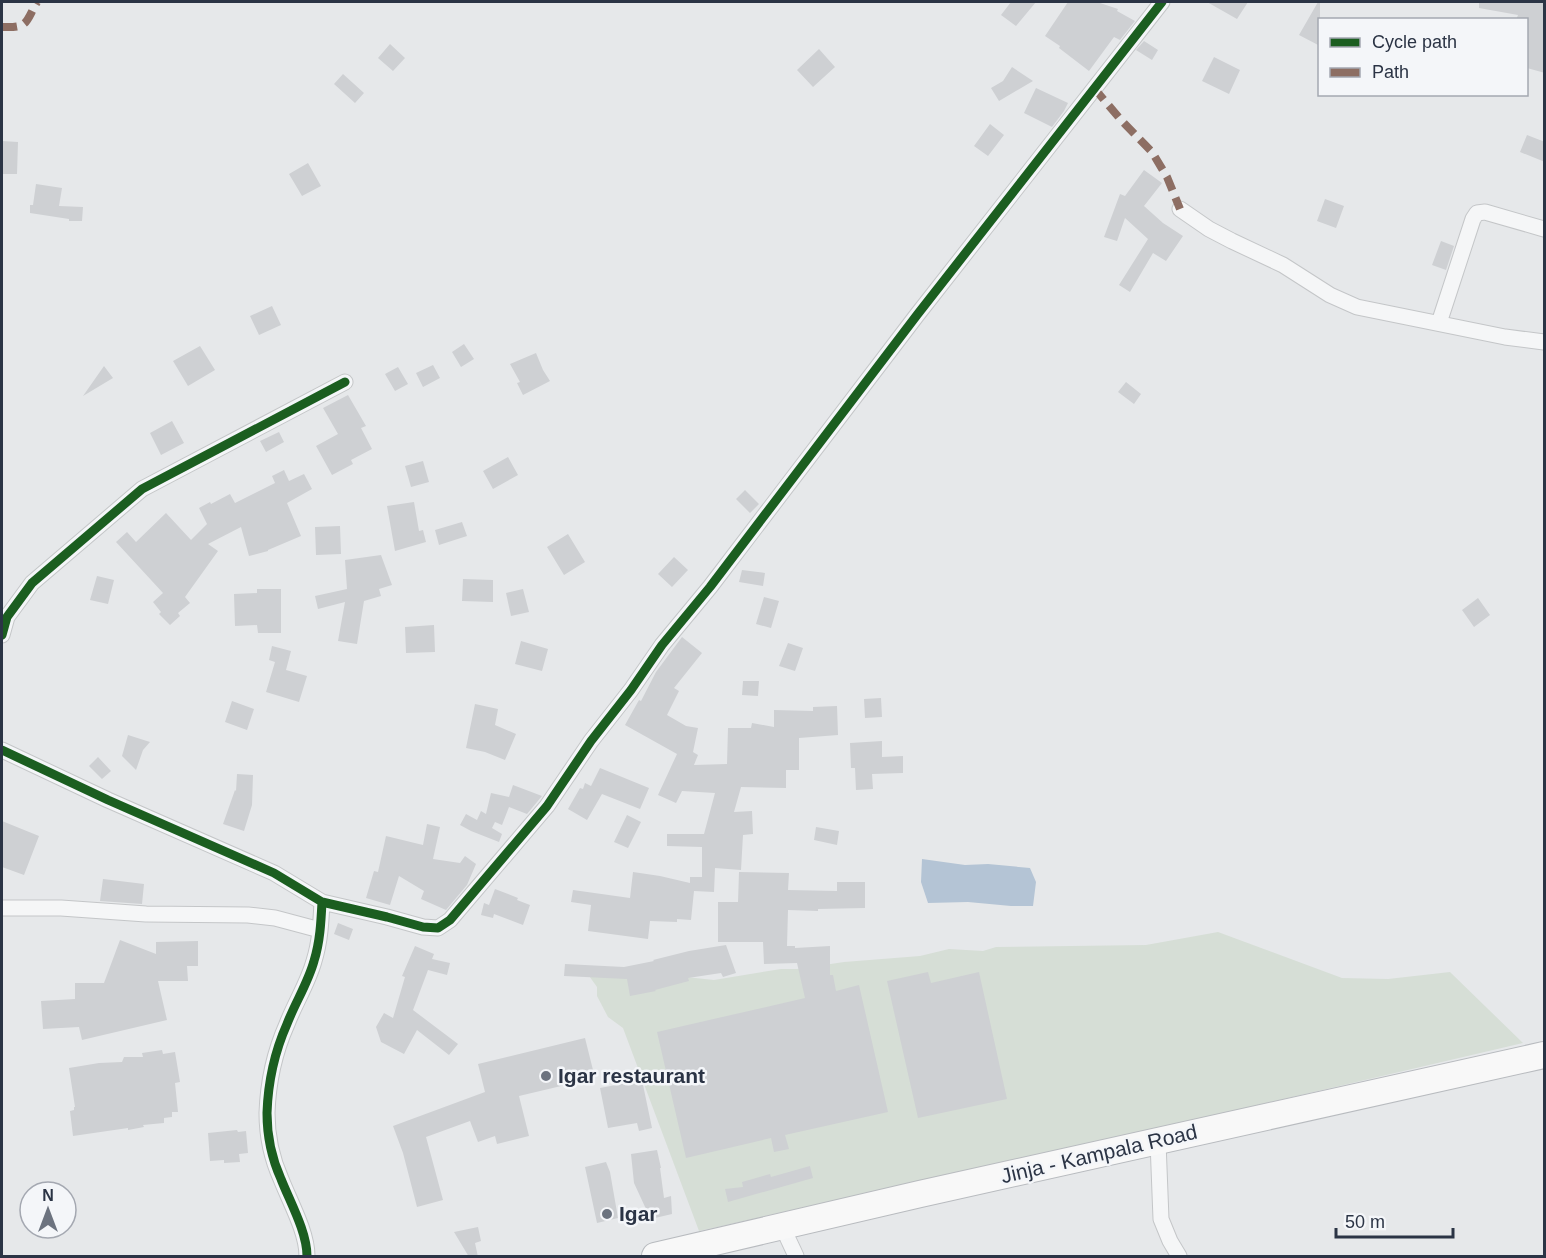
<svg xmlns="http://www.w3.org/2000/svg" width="1546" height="1258" font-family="Helvetica,sans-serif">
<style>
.green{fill:#d6ded6}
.water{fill:#b4c4d5}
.building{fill:#ced0d3}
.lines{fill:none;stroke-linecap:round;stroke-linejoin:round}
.minor-casing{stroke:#c4c6c8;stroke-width:17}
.trunk-casing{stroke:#b8bbbf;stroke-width:28}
.minor{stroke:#f5f6f7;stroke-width:15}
.trunk{stroke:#f8f8f8;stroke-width:26}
.quiet{stroke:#8d6e63;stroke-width:8;stroke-dasharray:15 8;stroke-linecap:butt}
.cycleway-casing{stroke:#f4f6f9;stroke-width:13}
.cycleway{stroke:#1b5e20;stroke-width:9}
.poi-dot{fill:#6c737f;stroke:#f4f6f9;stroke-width:2}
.labels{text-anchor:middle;stroke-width:5;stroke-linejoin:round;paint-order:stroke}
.poi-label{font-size:21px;font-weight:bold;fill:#2b3445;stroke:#f4f6f9;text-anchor:start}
.street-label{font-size:21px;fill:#2b3445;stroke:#f4f6f9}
</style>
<rect width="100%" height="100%" fill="#e6e8ea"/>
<path class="green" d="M1218 932 1342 978 1388 979 1450 972 1523 1043 1211 1116 699 1231 623 1028 608 1017 597 996V987L582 966 714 980 781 969H797L844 962 920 956 949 949 983 951 996 947 1146 945Z"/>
<path class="water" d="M922 859 965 865 988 864 1030 868 1036 882 1033 906H1011L968 902 928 903 921 882Z"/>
<path class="building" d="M1011 2H1036L1016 26 1001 15Z
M1068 2H1097L1118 9 1117 11 1135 21 1120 40 1114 37 1089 71 1059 48 1060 46 1045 36Z
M1207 2H1248L1237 19Z
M1318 2H1320V46L1299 35Z
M1479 2H1545V73L1527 68V20H1516L1518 15 1479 8Z
M1144 41 1158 50 1152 60 1136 50Z
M390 44 405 58 393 71 378 58Z
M819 49 835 67 813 87 797 70Z
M1214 57 1240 70 1229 94 1202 81Z
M1012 67 1033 81 999 101 991 88 1003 81Z
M343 74 364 93 355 103 334 84Z
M1036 88 1068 103 1064 111 1052 127 1024 113Z
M990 124 1004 135 988 156 974 146Z
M1527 135 1545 142V162L1520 152Z
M2 141 18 142 17 174H2Z
M308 163 321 186 302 196 289 174Z
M1144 170 1162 183 1144 206 1163 223 1183 236 1166 261 1153 253 1130 292 1119 285 1148 239 1125 218 1117 241 1104 237 1120 194 1125 196Z
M36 184 62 188 59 206 83 207 82 221H69V219L30 213V205H33Z
M1325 199 1344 206 1336 228 1317 221Z
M1441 241 1454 246 1446 270 1432 265Z
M272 306 281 325 259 335 250 316Z
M464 344 474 359 461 367 452 352Z
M200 346 215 370 188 386 173 361Z
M536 353 543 370 550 381 523 395 517 383 520 382 510 364Z
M433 365 440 378 423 387 416 373Z
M104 366 113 378 83 396Z
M398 367 408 384 395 391 385 374Z
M1126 382 1141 394 1134 404 1118 392Z
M348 395 366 426 361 428 372 449 351 460 353 464 332 475 316 446 338 434 323 408Z
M172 421 184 443 161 455 150 433Z
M279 432 284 442 266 452 260 441Z
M508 457 518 475 493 489 483 471Z
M423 461 429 482 411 487 405 466Z
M284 470 289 481 304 474 312 489 287 503 301 536 268 550V551L249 556 241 527 208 544 218 551 185 597 190 603 178 613 180 616 170 625 159 614 161 612 153 602 163 593 116 542 127 532 136 542 166 513 191 540 207 524 199 508 210 502 211 504 230 494 235 503 275 483 272 476Z
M745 490 759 504 750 513 736 499Z
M414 502 419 531 423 530 426 542 395 551 387 506Z
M462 522 467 536 439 545 435 530Z
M340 526 341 554 316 555 315 527Z
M568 534 585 562 564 575 547 547Z
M381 555 392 585 379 589 381 596 364 601 357 644 338 641 345 602 318 609 315 596 347 589 345 560Z
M674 557 688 570 672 587 658 574Z
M742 570 765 573 763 586 739 582Z
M97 576 114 580 108 604 90 600Z
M463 579 493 580V602L462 601Z
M257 589H281V633H258L257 625 235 626 234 594 257 593Z
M523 589 529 612 511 616 506 593Z
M764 597 779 601 771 628 756 624Z
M1478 598 1490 615 1474 627 1462 610Z
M434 625 435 652 406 653 405 627Z
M682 637 702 653 674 688 679 691 667 715 686 726 698 728 693 752 698 755 694 765 727 764 728 728H751L752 723 774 727V710L813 711V707L837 706 838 735 799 738V770H786V788L741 787 734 812 752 811 753 834 743 835 741 870 715 868 714 892 694 891 691 920 677 919V922L650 921 648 939 588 931 591 905 571 902 573 890 630 898 633 872 660 876 690 883V877H702V847L667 846V834H704L715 793 682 791 676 803 658 795 677 754 625 725 639 700 641 701 656 672Z
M521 641 548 649 542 671 515 664Z
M788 643 803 648 795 671 779 666Z
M272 646 291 651 286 670 307 676 299 702 266 692 275 662 269 660Z
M743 681H759L758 696 742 695Z
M881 698 882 717 865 718 864 699Z
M232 701 254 709 247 730 225 722Z
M475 704 498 709 495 725 516 734 505 760 485 752 466 748Z
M128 735 150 742 143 750 136 770 122 756Z
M882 741V757L903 756V773L872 774 873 789 856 790 855 768H851L850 743Z
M98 757 111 771 102 779 89 766Z
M600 768 649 788 640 809 602 794 587 820 568 809 580 788 583 789 585 783 591 786Z
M237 774 253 775 252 805 244 831 223 824 235 790 236 791Z
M513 785 542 796 527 814 509 807 502 825 495 822 492 828 502 834 499 842 471 831 460 825 466 814 477 820 481 811 486 814 491 793 509 797Z
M627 815 641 822 628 848 614 842Z
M2 821 39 836 24 875 2 867Z
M427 824 440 827 433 859 460 863 465 856 476 864 467 885 446 910 421 899 424 891 399 876 390 905 366 898 374 871 378 872 386 836 423 845Z
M816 827 839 831 837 845 814 840Z
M739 872 789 873 788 890 837 891V882H865V908L818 909V911L788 910 787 946H795V948L830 946V975H833L836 991 859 985 888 1112 785 1135 789 1149 774 1152 771 1138 686 1158 657 1032 805 998 797 963 764 964 763 942H718V902H738Z
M103 879 144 884 142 904 100 901Z
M495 889 518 898 517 900 530 905 523 925 494 914 493 918 481 915 484 903 489 905Z
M338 923 353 929 349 940 334 934Z
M120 940 156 954V942L198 941V966H187L188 981H158L167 1020 82 1040 79 1027 43 1029 41 1001 75 999V983H104Z
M726 945 736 973 723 977 721 973 688 978 689 981 655 990 656 991 630 996 627 979 564 976 565 964 624 967 654 961 653 960 689 951Z
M415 946 434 954 432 959 450 963 447 975 428 970 413 1010 458 1044 449 1055 417 1030 404 1054 381 1042 376 1027 384 1013 393 1018 405 977 402 976Z
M928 972 931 983 979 972 1007 1099 918 1118 887 981Z
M585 1038 595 1078 519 1096 529 1136 497 1144 495 1136 478 1142 470 1121 426 1137 443 1200 417 1207 403 1153 393 1126 485 1092 478 1064Z
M162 1050 163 1054 175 1052 180 1082 175 1083 178 1112H172V1117L164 1118V1123L143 1125 144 1127 128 1130V1128L73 1136 70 1111 74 1110V1107H75L69 1068 99 1063 122 1062 124 1057H143L142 1053Z
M642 1080 652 1128 639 1131 637 1123 608 1128 600 1088Z
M237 1130 238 1132 246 1131 248 1153 239 1154 240 1162 224 1163V1160L210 1161 208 1133Z
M657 1150 661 1168H660L664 1198 671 1196 672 1214 655 1218 651 1208 646 1209 634 1183 631 1154Z
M606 1162 610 1172 618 1218 597 1223 585 1167Z
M810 1166 813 1178 728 1202 725 1189 743 1187 742 1182 770 1174 771 1177Z
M478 1227 481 1241 475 1243 478 1257H469L454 1232Z"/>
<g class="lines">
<g class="minor-casing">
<path id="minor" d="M1180 209 1209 229 1232 241 1283 265 1330 295 1357 307 1505 337 1544 342
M1439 323 1473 219 1477 213 1485 212 1544 229
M2 635 7 617 32 583 142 489 345 382
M2 750 108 800 274 873 322 902C321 922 320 942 314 961 308 983 295 1003 287 1024 275 1051 268 1083 267 1113 267 1135 272 1159 281 1179 290 1202 307 1232 307 1256
M322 902 387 917 423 927 438 928 450 920 547 806 591 741 631 690 662 645 710 587 917 315 1162 2
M2 908H61L146 914 248 915 275 918 320 930
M1158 1142 1161 1219 1170 1241 1179 1256
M782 1226 796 1256"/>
</g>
<g class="trunk-casing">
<path id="trunk" d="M655 1256 920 1194 1544 1055"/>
</g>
<use href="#minor" class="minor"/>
<use href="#trunk" class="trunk"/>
<path class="quiet" d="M2 27C29 28 25 23 37 2
M1094 88 1121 120 1152 152 1167 177 1180 209"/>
<g class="cycleway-casing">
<path id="cycleway" d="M2 635 7 617 32 583 142 489 345 382
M2 750 108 800 274 873 322 902C321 922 320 942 314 961 308 983 295 1003 287 1024 275 1051 268 1083 267 1113 267 1135 272 1159 281 1179 290 1202 307 1232 307 1256
M322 902 387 917 423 927 438 928 450 920 547 806 591 741 631 690 662 645 710 587 917 315 1162 2"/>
</g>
<use href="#cycleway" class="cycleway"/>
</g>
<g class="poi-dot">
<circle cx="546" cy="1076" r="6"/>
<circle cx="607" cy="1214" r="6"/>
</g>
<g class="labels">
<g class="poi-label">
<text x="558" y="1083">Igar restaurant</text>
<text x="619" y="1221">Igar</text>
</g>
<g class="street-label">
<text transform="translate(1099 1154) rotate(-13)" y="7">Jinja - Kampala Road</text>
</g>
</g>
<rect width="1546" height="1258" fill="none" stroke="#2b3445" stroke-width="6"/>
<rect x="1318" y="18" width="210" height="78" fill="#f4f6f9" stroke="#a4a8b1" stroke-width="1.5"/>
<rect x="1330" y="38" width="30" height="9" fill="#1b5e20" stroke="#a4a8b1" stroke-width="1.5"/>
<text x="1372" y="48" font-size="18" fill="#2b3445">Cycle path</text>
<rect x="1330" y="68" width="30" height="9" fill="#8d6e63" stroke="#a4a8b1" stroke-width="1.5"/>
<text x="1372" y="78" font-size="18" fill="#2b3445">Path</text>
<g transform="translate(48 1210)"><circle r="28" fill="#f4f6f9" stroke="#a4a8b1" stroke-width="1.5"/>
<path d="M0-4.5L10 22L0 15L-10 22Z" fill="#6c737f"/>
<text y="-9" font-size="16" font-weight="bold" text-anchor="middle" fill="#2b3445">N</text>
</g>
<path d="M1336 1228v9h117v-9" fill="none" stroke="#2b3445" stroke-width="3"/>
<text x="1345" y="1228" font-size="18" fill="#2b3445" stroke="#f4f6f9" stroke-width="4.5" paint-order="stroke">50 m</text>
</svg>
